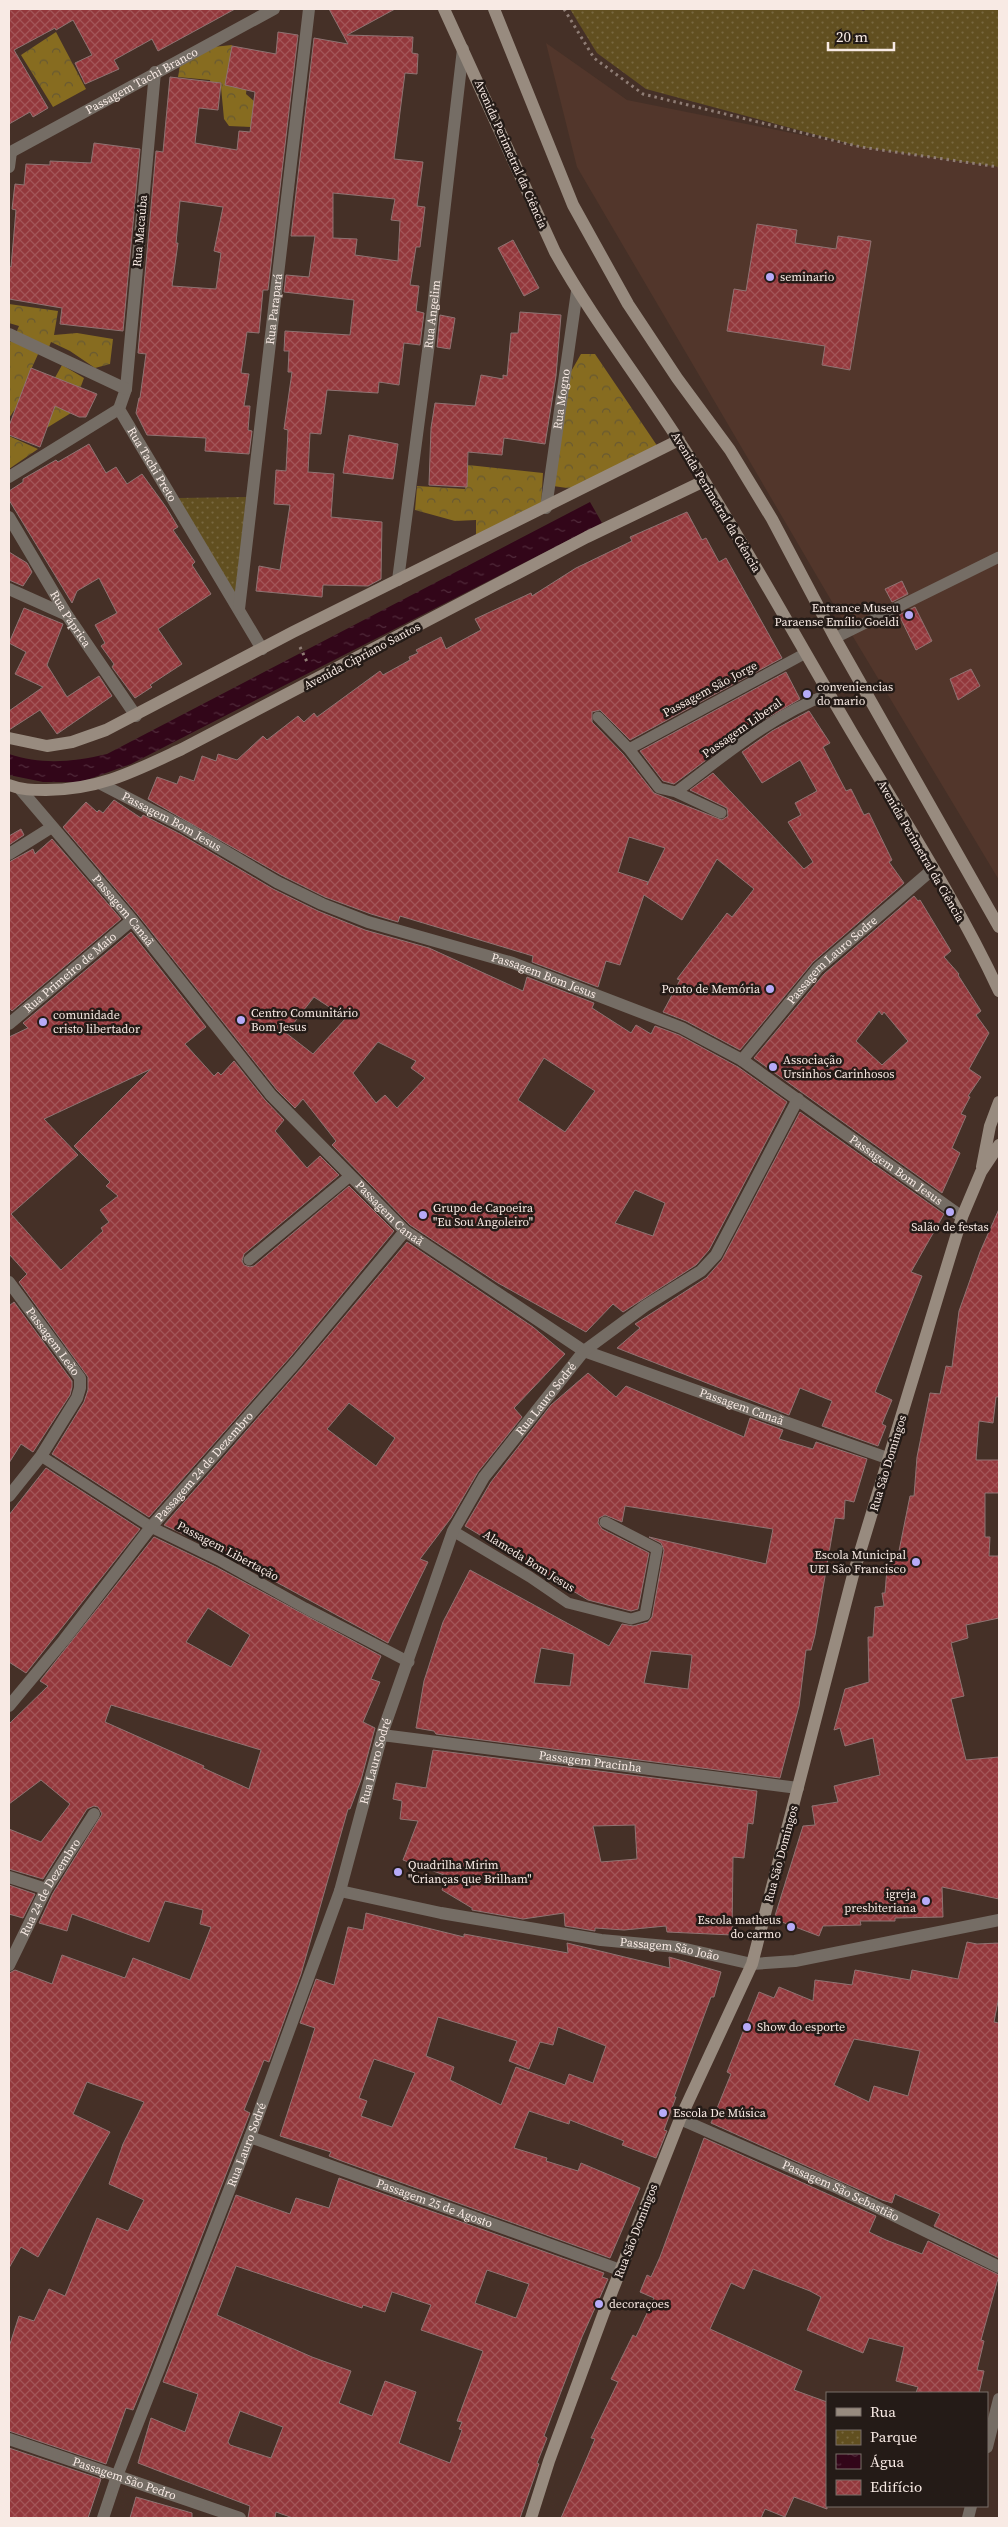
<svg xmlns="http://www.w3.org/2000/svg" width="1008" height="2527" font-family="'Source Serif 4',serif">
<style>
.built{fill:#52362b}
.forest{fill:url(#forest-crowns)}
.park{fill:url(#park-dots)}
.water{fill:url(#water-ripples)}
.building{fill:url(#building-cross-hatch);stroke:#8f7372;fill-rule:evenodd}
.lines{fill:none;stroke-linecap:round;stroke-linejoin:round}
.path{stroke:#8f7d75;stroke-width:3;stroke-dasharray:2.5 4;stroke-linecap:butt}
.lane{stroke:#756d65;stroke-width:11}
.street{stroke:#756d65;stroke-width:12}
.secondary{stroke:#988b7f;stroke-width:12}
.poi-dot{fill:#b7abf8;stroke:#241b17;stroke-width:2}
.labels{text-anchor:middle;stroke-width:5;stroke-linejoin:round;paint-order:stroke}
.street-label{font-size:12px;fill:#f8eae4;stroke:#241b17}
.poi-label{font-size:12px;fill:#f8eae4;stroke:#241b17;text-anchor:start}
</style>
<defs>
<pattern id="forest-crowns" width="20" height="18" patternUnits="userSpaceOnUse" patternTransform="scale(1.25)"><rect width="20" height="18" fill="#876c20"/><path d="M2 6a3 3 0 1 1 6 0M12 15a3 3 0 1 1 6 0" fill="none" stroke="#685932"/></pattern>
<pattern id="park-dots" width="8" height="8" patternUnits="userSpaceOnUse" patternTransform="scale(1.25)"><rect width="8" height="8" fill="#614f20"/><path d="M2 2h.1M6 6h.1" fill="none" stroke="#786840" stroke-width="1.8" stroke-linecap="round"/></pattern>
<pattern id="water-ripples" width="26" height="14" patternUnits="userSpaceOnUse" patternTransform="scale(1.25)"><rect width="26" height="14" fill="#320619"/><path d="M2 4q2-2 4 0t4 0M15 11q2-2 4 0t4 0" fill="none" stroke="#502a3a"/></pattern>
<pattern id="building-cross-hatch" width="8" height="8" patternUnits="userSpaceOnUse" patternTransform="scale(1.25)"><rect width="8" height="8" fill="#93383c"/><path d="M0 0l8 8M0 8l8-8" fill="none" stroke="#a35558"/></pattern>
</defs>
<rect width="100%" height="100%" fill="#453027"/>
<path class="built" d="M546 43 627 100 861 147 999 167V880L828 595 577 167Z"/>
<path class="forest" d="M56 32 86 89 53 107 21 55Z
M232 45 229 67 248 74 246 94 255 102 251 127 229 126 224 119 221 87 211 88 210 80 178 77 180 65 213 47Z
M9 304 58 311 54 335 77 333 113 339 110 364 95 368 70 351 51 342 49 347 16 333 19 326 9 323Z
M12 339 39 352 30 372 31 386 9 418V344Z
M581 354H595L658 447 574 489 553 486 569 375Z
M62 365 84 378 71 413 45 429 52 383Z
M9 436 38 449 9 469Z
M468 465 543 473 541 506 476 537V520L455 521 415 510 417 486 465 489Z"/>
<path class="park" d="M570 9H857L864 11 866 9H999V167L861 147 646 89 597 53Z
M246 497 237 597 178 498Z"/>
<path class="water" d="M590 502 602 523 131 764 81 782H43L9 775V754C42 765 73 762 107 754Z"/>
<path class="building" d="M9 9H235L158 51 152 39 114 60 119 69 85 84 75 63 92 55 73 20 56 30 55 28 14 50 48 108 33 117 30 112 9 124Z
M329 9H395L347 35 413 37 412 53 418 54 417 74 405 73 394 159 423 162 417 206 425 207 420 247H416L410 285 419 286 416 311 424 313 420 345 404 343 399 385 379 382 378 393 327 390 321 434 310 433 308 472 334 474 331 517 382 522 381 579 368 586 323 585 322 597 256 591 259 566 280 570 290 505 274 504 276 470 286 471 288 430 284 429 292 372H288L289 351H284L285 331 350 335 354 300 284 292 286 275 309 277 315 236H291L314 38 348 44ZM333 193 395 199 391 220 400 221 398 261 355 255 357 239 333 238Z
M278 32 298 35 268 290H263L259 333 247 332 241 373 249 374 244 406H250L248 430 252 431 249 454 205 451 206 438 147 435 136 413 139 398H140L146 354 138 353 156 151 163 152 170 77 221 83 218 110 199 108 195 143 237 150 239 131 250 132 255 92 225 85 232 46 276 54ZM180 201 223 207 214 251 221 253 216 289 172 286 178 243H176Z
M94 143 140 149 123 331 60 324 62 308 9 299V266L11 267 16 210 12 209 15 184 24 185 26 164 50 165V161L91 163Z
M757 224 797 230 795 243 836 249 838 236 871 241 850 370 822 365 825 346 727 331 734 289 746 291Z
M513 240 539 288 524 296 498 248Z
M520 312 561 315 556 376 545 444 504 438 502 455 468 452 467 487 429 485 431 428 435 403 475 406 481 375 503 379V375L507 376 511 333H518Z
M440 315 455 318 450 349 437 347Z
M31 368 97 394 86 417H79L55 406 40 447 9 435V426Z
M349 435 398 444 393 479 343 473Z
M89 444 106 473 116 467 127 484 142 474 166 507 178 527 173 530 195 562 192 565 211 594 158 629 182 664 150 685 152 687 135 698 112 667 114 664 101 646 105 643 95 625 117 613 99 578 77 591 72 603 9 500V491L23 482V479L56 460 58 462Z
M687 512 702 540 706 538 719 562 726 558 782 658 630 740 600 710 592 712V722L623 754 654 793 722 820 728 816 727 808 690 790 713 773 804 869 813 862 788 822 801 815 795 803 817 791 800 760 762 783 742 752 772 731 809 711 830 743 823 747 846 791 851 789 864 815 869 813 892 860 889 862 904 883 813 962 740 1050 686 1021 663 1012 680 980 677 979 727 913 732 917 754 889 717 859 682 920 644 895 620 965 606 961 598 987 532 962 533 956 400 916 398 922 371 914 325 897 281 875 148 799 157 777 177 784 180 776 194 781 202 756 216 761 218 754 237 760 263 736 267 740 298 716 304 722 314 713 317 717 380 671 383 675 410 660 409 657 418 653 416 650 441 637 446 649 481 630 475 619 531 593 532 596 576 568 632 541 630 537ZM629 837 665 848 647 885 648 882 618 872Z
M9 552 27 563 32 572 23 586 9 580Z
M902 581 908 594 892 602 885 589Z
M915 607 932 641 916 650 899 615Z
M24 608 63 624 47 665 67 697 99 676 112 696 57 734 40 710 9 730V711L43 687 15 674 26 652 9 643Z
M971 669 980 686 958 700 950 679Z
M786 672 800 699 745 731 674 784 663 781 640 751Z
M114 800 141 818 143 815 180 834 273 889 318 911 365 930 429 948 523 991 527 977 594 1003 592 1008 631 1033 636 1025 651 1034 655 1026 679 1035 738 1067 787 1102 709 1250 696 1265 623 1312 613 1304 586 1332 498 1283 410 1225 332 1145 336 1141 303 1099 295 1108 277 1090 138 915 63 827 86 802 97 812 99 810 103 813ZM314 997 346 1018 313 1054 286 1033ZM378 1042 416 1061 411 1068 425 1078 397 1108 385 1095 376 1103 353 1073ZM544 1058 595 1091 565 1132 518 1100ZM635 1190 665 1203 653 1236 615 1223Z
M21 829 24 835 9 845V836Z
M52 839 121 919 12 1011 9 1008V862L33 849 35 854Z
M914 896 918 901 920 900 951 951 944 957 959 974 958 975 981 1011 976 1015 989 1033 969 1069 981 1077 968 1096 970 1097 961 1114 966 1116 952 1148 960 1153 942 1193 754 1058 824 974ZM879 1011 882 1015 884 1012 908 1041 882 1065 856 1041Z
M131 932 206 1027 185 1044 214 1076 218 1072 221 1075 234 1061 265 1100 284 1120 275 1131 307 1168 320 1156 339 1175 244 1254 242 1261 244 1265 250 1267 254 1266 349 1186 394 1231 291 1356 149 1517 52 1454 84 1402 88 1390V1377L19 1282 27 1274 9 1254V1037L28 1028 23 1023ZM151 1069 74 1146 110 1182 106 1186 118 1196 100 1210 109 1222 101 1228 103 1231 61 1270 11 1214 78 1155 44 1119Z
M800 1112 944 1214 911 1272 922 1276 875 1392 892 1400 882 1424 886 1426 878 1446 822 1426 832 1401 800 1388 789 1415 617 1348 640 1328 635 1324 706 1278 722 1260Z
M999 1209V1397H996L993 1423 979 1421 976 1460H999V1493H985V1537H990L989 1556H999V1618L966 1625 968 1638 951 1643 964 1696 951 1699 966 1760 999 1757V1899L942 1887 943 1917 895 1918V1921H860L861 1925 823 1926 819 1936 774 1919 803 1826 815 1825 812 1806 838 1802 834 1786 880 1775 873 1738 845 1746 840 1728 834 1730 845 1689 869 1682 868 1637H873L875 1607 884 1606 882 1593H885L888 1556H898L910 1496H914L917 1457 930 1393 940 1394 946 1366 952 1367 959 1311 980 1252Z
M407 1242 533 1327 565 1354 514 1408 522 1417 478 1472 451 1518 420 1559 428 1562 388 1643 223 1553 164 1525 303 1366ZM349 1403 395 1438 376 1466 327 1429Z
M14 1302 72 1381V1387L70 1395 33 1452 21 1444 9 1463V1306Z
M588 1373 616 1397 626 1386 744 1437 750 1418 783 1430 779 1439 813 1449 816 1442 867 1459 854 1502 845 1500 844 1519 835 1518 815 1635 811 1650H806L799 1706 780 1778 436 1734 434 1731 416 1728 424 1681 443 1622 470 1570 609 1646 622 1624 633 1626 648 1622 652 1617 664 1550 661 1543 649 1537 766 1564 773 1529 625 1506 622 1522 605 1515 599 1518 598 1523 602 1529 649 1553 638 1609 631 1611 588 1600 465 1526 491 1482 551 1405ZM541 1648 574 1654 570 1686 534 1683ZM651 1651 692 1655 688 1689 644 1683Z
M46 1468 140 1529 26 1673 9 1662V1515Z
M154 1537 216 1567 381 1656 371 1679 380 1682 363 1722 375 1728 361 1780 350 1809H348L301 1974 269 2062 264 2060 244 2110 250 2113 147 2376 133 2410 126 2408 106 2464 9 2431V2347L19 2316 34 2321 49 2289 65 2296 97 2218 128 2231 144 2200 109 2184 123 2144 144 2102 87 2082 73 2114 110 2132 38 2257 21 2247 9 2268V1973L15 1970 52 1984 62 1955 125 1978 133 1958 190 1980 211 1927 200 1924 203 1910 165 1901 149 1942 72 1914 67 1931 39 1923 53 1893 102 1814 98 1807 94 1806 87 1809 43 1879 9 1869V1829L41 1842 70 1804 41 1780 9 1804V1724L48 1686 40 1681ZM208 1608 250 1635 231 1667 186 1642ZM111 1705 261 1750 249 1789 203 1768 204 1766 105 1722Z
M433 1750 757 1791 753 1824 748 1823 744 1858 733 1857 732 1935 667 1932 666 1926 624 1930 595 1928V1931L565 1926 564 1913 523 1919 472 1910V1908L442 1890 447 1876 403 1860 418 1821 400 1819 402 1801 393 1799 396 1783 426 1788ZM635 1825 637 1859 601 1862 593 1826Z
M9 1885 35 1894 23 1918 9 1914Z
M366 1913 464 1937V1934L568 1953 567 1943 670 1968 669 1957 721 1972 714 1997H711L674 2097H676L664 2130 667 2131 656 2158 622 2145 624 2141 570 2120 569 2124 529 2111 514 2148 547 2158 546 2161 578 2171 581 2163 640 2188 610 2258 339 2160 329 2156 331 2152 280 2136 315 2028 300 2023 316 1979 334 1985 348 1927 363 1930ZM438 2017 517 2041 509 2061 529 2069 540 2042 553 2045 558 2027 606 2046 593 2083 569 2074 565 2085 516 2067 501 2105 450 2080 454 2067 426 2056ZM374 2059 415 2073 392 2127 361 2116 367 2101 359 2098Z
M967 1942 977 1944 999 1943V1996L994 2022 999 2023V2258L934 2226 940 2214 895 2194 892 2203 882 2200 711 2123 731 2074 727 2072 759 1992 774 1998 779 1987 813 2001 815 1980 852 1985 855 1970 910 1980 912 1970 958 1979ZM854 2039 920 2051 908 2096 874 2086 869 2102 834 2085Z
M704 2138 876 2216 869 2232 886 2240 922 2254 928 2241 999 2275 981 2340 984 2341 977 2370 984 2371 979 2393H916L918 2387 896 2381 904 2347 869 2338 863 2353 807 2330 821 2297 810 2291 753 2269 744 2289 731 2283 710 2329 802 2371 794 2390 827 2402V2509L794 2497 785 2517 765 2509 761 2518H561L595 2439 591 2438 618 2382 611 2379 633 2335 636 2337 654 2298 640 2292 647 2275 651 2277 660 2257Z
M339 2178 604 2273 602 2277 608 2279 582 2337 544 2436 547 2438 537 2463 539 2464 520 2518H293L276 2512 275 2518H248L250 2506 138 2463 151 2418 185 2432 198 2394 163 2382 236 2195 290 2214 296 2198 329 2208ZM236 2266 362 2308 363 2305 385 2312 392 2292 431 2305 421 2330 483 2351 457 2421 462 2422 459 2429 462 2430 450 2463 399 2443 416 2392 385 2381 372 2416 339 2403 351 2371 312 2357 217 2315ZM487 2270 529 2284 516 2318 475 2303ZM240 2411 283 2427 271 2458 230 2445 228 2442Z
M9 2448 101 2479 88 2518H9Z
M136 2497 192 2513V2518H130Z"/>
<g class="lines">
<path class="path" d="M564 9 594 58 643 94 861 147 999 167
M300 647 308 664"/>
<path class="lane" d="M835 638 999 557
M598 717 629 749 659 788 676 792 721 813
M629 749 804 654
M676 792C724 756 772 715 829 694
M249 1260 350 1176
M41 1456 151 1527 219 1560 305 1608 409 1662
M453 1531 530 1577 568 1603 631 1619 645 1615 657 1549 605 1522"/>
<g class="street">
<path id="s1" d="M155 72 126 389 119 409 262 649"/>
<path id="s2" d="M9 153 274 9"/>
<path d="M9 167 11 152"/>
<path d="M9 334 126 389"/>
<path d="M9 477 119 409"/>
<path id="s3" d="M546 508 577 291"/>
<path id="s4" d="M9 517 67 615 136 716"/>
<path id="s5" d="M398 580 428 351 463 49"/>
<path d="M9 589 67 615"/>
<path id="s6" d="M239 609 309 9"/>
<path id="s7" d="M101 784 184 827 277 882 322 904 368 922 513 963 682 1028 742 1060 962 1217"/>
<path id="s8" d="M21 790 132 920 271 1095 405 1231 584 1351 890 1459"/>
<path d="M9 854 52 827"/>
<path id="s9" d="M9 1024 132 920"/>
<path id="s10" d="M742 1060 818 968 933 869"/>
<path id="s11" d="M9 1282 80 1378V1388L77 1398 41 1456 9 1496"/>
<path id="s12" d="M9 1706 64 1640 151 1527 297 1361 405 1231"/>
<path id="s13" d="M382 1735 798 1788"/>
<path d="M9 1877 46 1889"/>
<path id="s14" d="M340 1891 441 1913 601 1940 677 1947 752 1964 795 1961 999 1920"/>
<path id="s15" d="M9 1965 46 1889 94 1814"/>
<path id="s16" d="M680 2119 838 2188 999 2267"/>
<path id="s17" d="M250 2137 620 2270"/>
<path id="s18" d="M9 2439 240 2518"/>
<path d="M987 2447 999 2399"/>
<path id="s19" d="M103 2518 117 2476 250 2137 340 1891 383 1731 453 1531 484 1477 584 1351 645 1306 701 1271 716 1255 798 1099"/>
<path d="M968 2518 971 2506"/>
</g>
<path class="secondary" d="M444 9 555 252C592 318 638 377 679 441 740 535 794 635 851 731 902 817 957 901 999 991
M494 9 573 205 628 304 677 378 730 450 772 519 835 638 999 927
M9 738 47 746 72 742 106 730 293 632 679 440
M9 785C22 790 32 790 46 790 99 790 135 771 182 749L587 537 704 481
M982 1167 990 1126 999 1102
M531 2518 549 2461 604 2312 680 2119 752 1964 853 1575 962 1217 981 1172 999 1145"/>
</g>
<g class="poi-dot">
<circle cx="770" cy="277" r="5"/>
<circle cx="909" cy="615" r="5"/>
<circle cx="807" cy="694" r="5"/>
<circle cx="770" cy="989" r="5"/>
<circle cx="241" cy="1020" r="5"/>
<circle cx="43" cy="1022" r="5"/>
<circle cx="773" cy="1067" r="5"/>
<circle cx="950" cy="1212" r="5"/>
<circle cx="423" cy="1215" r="5"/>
<circle cx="916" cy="1562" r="5"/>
<circle cx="398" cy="1872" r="5"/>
<circle cx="926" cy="1901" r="5"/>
<circle cx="791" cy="1927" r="5"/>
<circle cx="747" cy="2027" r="5"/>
<circle cx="663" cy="2113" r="5"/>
<circle cx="599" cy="2304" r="5"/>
</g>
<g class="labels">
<g class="street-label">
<text dy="4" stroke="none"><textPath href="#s2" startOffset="151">Passagem Tachi Branco</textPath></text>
<text transform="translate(511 154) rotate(66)" y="4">Avenida Perimetral da Ciência</text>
<text transform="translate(140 231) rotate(-85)" y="4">Rua Macaúba</text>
<text dy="4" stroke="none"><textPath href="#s6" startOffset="302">Rua Parapará</textPath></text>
<text dy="4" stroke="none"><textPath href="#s5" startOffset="268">Rua Angelim</textPath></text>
<text dy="4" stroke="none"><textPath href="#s3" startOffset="110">Rua Mogno</textPath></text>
<text dy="4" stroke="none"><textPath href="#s1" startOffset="404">Rua Tachi Preto</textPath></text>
<text transform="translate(716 502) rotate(59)" y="4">Avenida Perimetral da Ciência</text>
<text dy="4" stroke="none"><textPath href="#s4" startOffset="119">Rua Páprica</textPath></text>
<text transform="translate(362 656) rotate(-28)" y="4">Avenida Cipriano Santos</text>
<text transform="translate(710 689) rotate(-28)" y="4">Passagem São Jorge</text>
<text transform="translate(742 728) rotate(-35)" y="4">Passagem Liberal</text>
<text dy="4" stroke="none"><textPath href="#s7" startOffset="80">Passagem Bom Jesus</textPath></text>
<text transform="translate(921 851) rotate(60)" y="4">Avenida Perimetral da Ciência</text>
<text dy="4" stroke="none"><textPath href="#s8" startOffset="158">Passagem Canaã</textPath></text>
<text dy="4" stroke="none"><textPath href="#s10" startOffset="135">Passagem Lauro Sodre</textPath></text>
<text dy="4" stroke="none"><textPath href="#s9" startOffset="80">Rua Primeiro de Maio</textPath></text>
<text dy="4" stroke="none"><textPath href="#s7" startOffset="485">Passagem Bom Jesus</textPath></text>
<text dy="4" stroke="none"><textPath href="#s7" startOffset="890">Passagem Bom Jesus</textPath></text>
<text dy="4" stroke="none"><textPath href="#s8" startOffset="562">Passagem Canaã</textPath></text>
<text dy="4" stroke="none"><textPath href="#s11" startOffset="74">Passagem Leão</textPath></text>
<text dy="4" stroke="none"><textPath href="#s19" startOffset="1210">Rua Lauro Sodré</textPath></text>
<text dy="4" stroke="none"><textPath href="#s8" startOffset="968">Passagem Canaã</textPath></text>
<text transform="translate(888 1463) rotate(-73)" y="4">Rua São Domingos</text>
<text dy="4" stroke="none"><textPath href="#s12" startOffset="309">Passagem 24 de Dezembro</textPath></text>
<text transform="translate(228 1551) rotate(28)" y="4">Passagem Libertação</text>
<text transform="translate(529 1561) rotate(32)" y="4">Alameda Bom Jesus</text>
<text dy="4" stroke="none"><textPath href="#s19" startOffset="805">Rua Lauro Sodré</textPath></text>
<text dy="4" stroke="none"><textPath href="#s13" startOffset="210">Passagem Pracinha</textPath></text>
<text transform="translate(781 1854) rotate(-75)" y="4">Rua São Domingos</text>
<text dy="4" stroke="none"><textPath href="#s15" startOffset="88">Rua 24 de Dezembro</textPath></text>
<text dy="4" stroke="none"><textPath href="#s14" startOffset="335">Passagem São João</textPath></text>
<text dy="4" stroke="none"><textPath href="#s19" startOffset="400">Rua Lauro Sodré</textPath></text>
<text dy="4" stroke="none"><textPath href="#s16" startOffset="176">Passagem São Sebastião</textPath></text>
<text dy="4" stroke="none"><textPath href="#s17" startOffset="196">Passagem 25 de Agosto</textPath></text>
<text transform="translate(636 2231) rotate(-69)" y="4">Rua São Domingos</text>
<text dy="4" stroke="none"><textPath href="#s18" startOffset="122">Passagem São Pedro</textPath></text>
</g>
<g class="poi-label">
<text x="780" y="281">seminario</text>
<text x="899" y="612" text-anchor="end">Entrance Museu<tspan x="899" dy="14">Paraense Emílio Goeldi</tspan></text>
<text x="817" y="691">conveniencias<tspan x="817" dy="14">do mario</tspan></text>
<text x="760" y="993" text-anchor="end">Ponto de Memória</text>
<text x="251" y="1017">Centro Comunitário<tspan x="251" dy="14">Bom Jesus</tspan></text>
<text x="53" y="1019">comunidade<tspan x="53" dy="14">cristo libertador</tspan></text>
<text x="783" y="1064">Associação<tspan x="783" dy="14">Ursinhos Carinhosos</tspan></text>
<text x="433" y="1212">Grupo de Capoeira<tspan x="433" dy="14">"Eu Sou Angoleiro"</tspan></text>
<text x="950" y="1231" text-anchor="middle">Salão de festas</text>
<text x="906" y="1559" text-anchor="end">Escola Municipal<tspan x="906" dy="14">UEI São Francisco</tspan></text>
<text x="408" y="1869">Quadrilha Mirim<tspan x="408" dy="14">"Crianças que Brilham"</tspan></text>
<text x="916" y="1898" text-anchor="end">igreja<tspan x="916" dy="14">presbiteriana</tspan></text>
<text x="781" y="1924" text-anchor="end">Escola matheus<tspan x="781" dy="14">do carmo</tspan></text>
<text x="757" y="2031">Show do esporte</text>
<text x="673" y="2117">Escola De Música</text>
<text x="609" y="2308">decoraçoes</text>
</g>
</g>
<rect width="1008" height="2527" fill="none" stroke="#f8eae4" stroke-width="20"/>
<rect x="826" y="2392" width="162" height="115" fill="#241b17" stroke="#796e69"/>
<rect x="836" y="2408" width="25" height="8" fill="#988b7f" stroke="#796e69"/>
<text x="870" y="2417" font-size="15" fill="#f8eae4">Rua</text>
<rect x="836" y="2430" width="25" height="15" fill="url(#park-dots)" stroke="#796e69"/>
<text x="870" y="2442" font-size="15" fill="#f8eae4">Parque</text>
<rect x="836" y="2454" width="25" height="15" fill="url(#water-ripples)" stroke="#796e69"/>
<text x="870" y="2467" font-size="15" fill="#f8eae4">Água</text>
<rect x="836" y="2480" width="25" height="15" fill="url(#building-cross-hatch)" stroke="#796e69"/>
<text x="870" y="2492" font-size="15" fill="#f8eae4">Edifício</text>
<path d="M828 42v8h66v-8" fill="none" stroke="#f8eae4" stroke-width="2.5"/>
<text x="836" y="42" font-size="15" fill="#f8eae4" stroke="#241b17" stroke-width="4" paint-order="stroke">20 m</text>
</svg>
